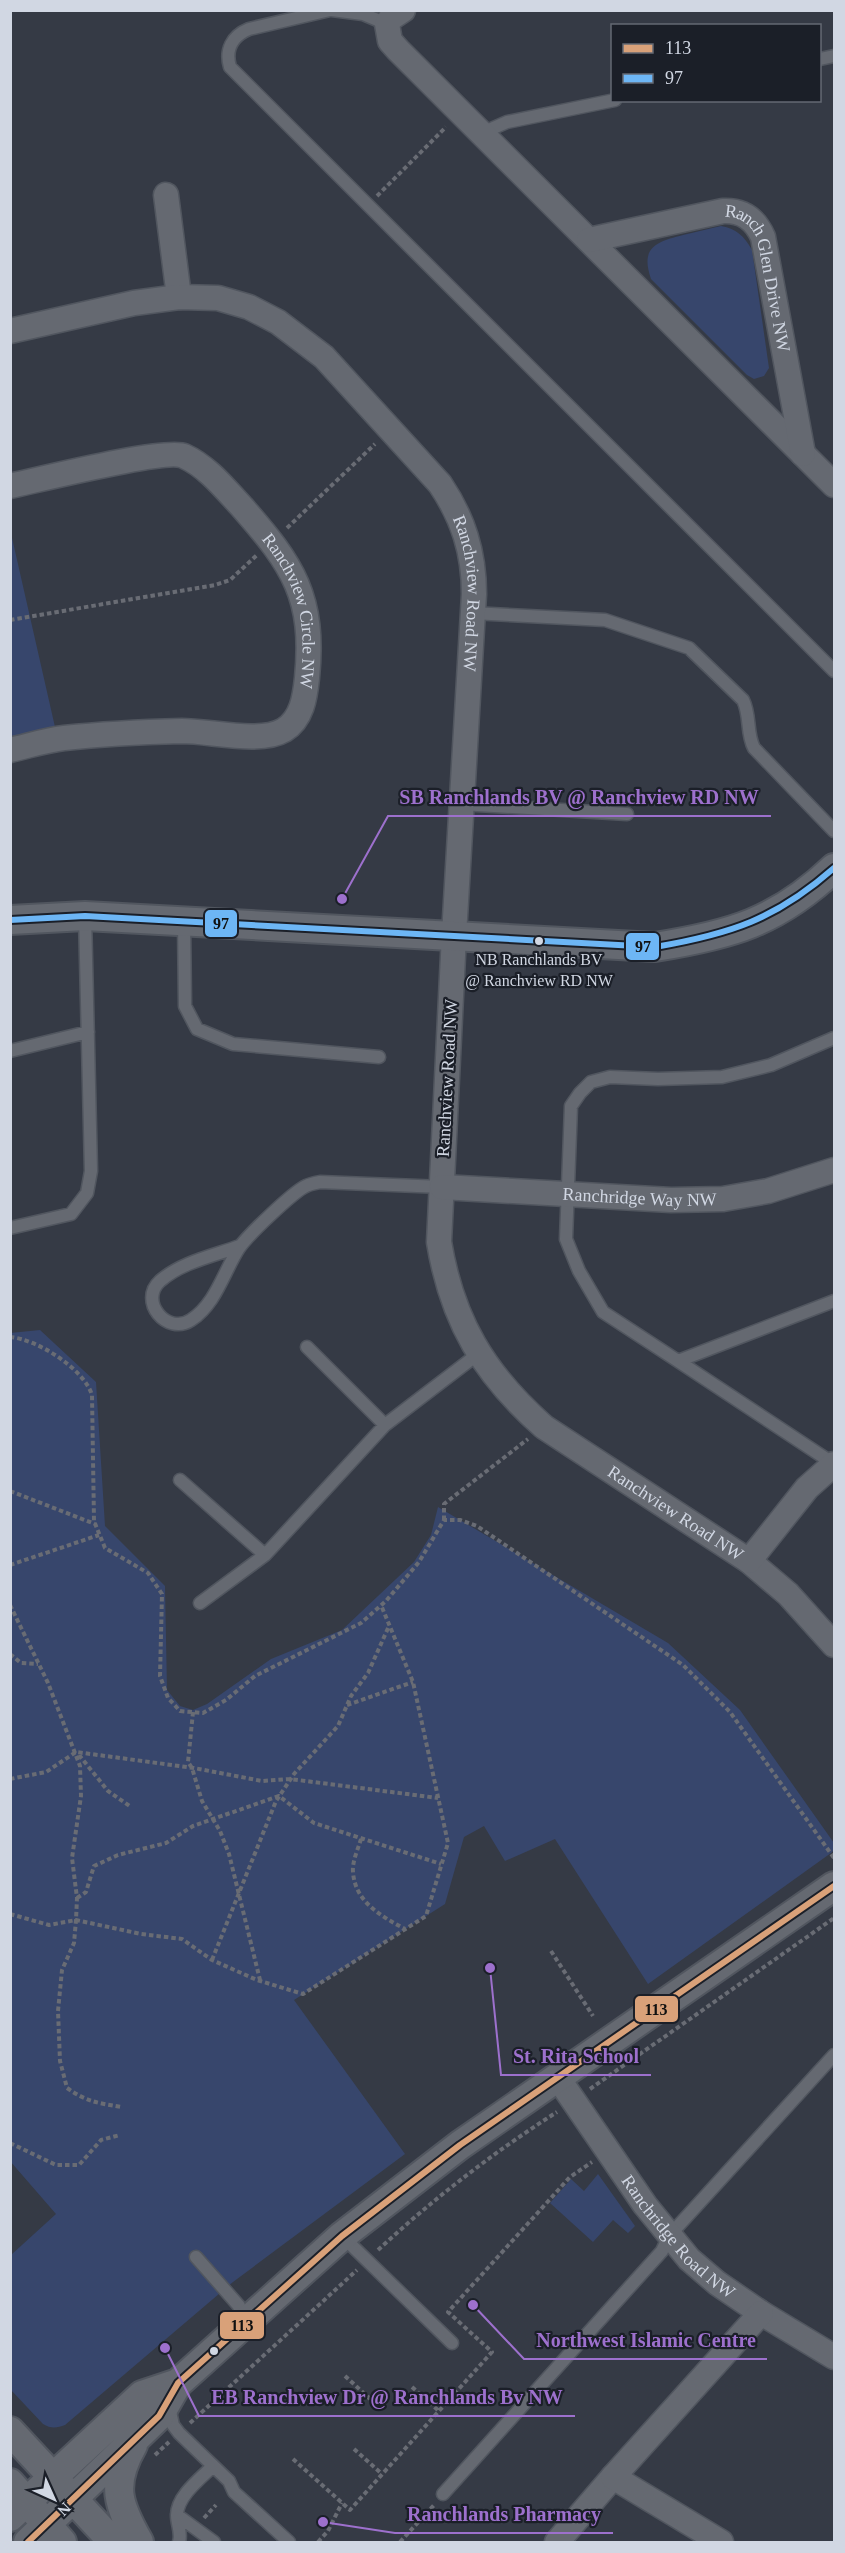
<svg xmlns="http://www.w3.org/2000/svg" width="845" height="2553" font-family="Georgia,serif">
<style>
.green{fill:#37466c}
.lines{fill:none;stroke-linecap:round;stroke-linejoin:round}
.service-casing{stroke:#51565f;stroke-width:15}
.minor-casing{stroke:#51565f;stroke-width:27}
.tertiary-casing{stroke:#51565f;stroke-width:32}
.path{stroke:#696c74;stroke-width:4;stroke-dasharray:4.5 3;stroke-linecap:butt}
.service{stroke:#656971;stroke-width:12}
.minor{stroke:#656971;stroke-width:24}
.tertiary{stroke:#656971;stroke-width:28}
.bus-1-casing{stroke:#1b1f28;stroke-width:10}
.bus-2-casing{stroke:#1b1f28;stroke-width:10}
.bus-1{stroke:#d9a179;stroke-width:6}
.bus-2{stroke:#6db6f5;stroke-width:6}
.bus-dot{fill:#d1d7e3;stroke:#1b1f28;stroke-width:2}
.labels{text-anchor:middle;stroke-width:4.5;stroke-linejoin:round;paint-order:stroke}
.bus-label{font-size:16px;fill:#d1d7e3;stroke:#1b1f28}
.street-label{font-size:18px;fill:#d1d7e3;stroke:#1b1f28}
.leader{fill:none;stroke:#9d70cd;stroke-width:2}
.callout-dot{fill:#9d70cd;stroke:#1b1f28;stroke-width:2}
.callout-label{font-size:20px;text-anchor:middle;font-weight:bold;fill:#9d70cd;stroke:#1b1f28;stroke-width:4.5;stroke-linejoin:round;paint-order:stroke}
.line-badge{stroke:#1b1f28;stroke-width:2}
.pale-badge-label{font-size:16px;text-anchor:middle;font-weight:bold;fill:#111}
</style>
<rect width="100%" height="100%" fill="#353a45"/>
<path class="green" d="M721 226C737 229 744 236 752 250L769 368 764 376 754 379 747 375 651 279C640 247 656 242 683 235 696 232 708 229 721 226Z
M10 529 55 727 11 737H10Z
M40 1330 96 1382 105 1526 165 1586 167 1690 180 1706 193 1710 207 1704 271 1659 342 1630 414 1562 431 1535 438 1507 668 1643 740 1710 834 1843V1850L831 1853 648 1984 555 1839 505 1861 484 1826 464 1837 445 1904 294 2000 405 2154 233 2282 65 2425C57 2428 51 2429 43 2424L11 2390V2255L56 2214 10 2161V1333Z
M598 2174 635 2226 628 2233 613 2220 593 2242 550 2203 571 2179 584 2191Z"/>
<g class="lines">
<g class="service-casing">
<path id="service" d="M330 10 249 29C232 36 225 50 230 67L834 671
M332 10 363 14 387 24
M820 59 834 56
M482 133 507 122 615 100
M472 613 605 620 689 648 743 700C751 716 746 733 754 748L834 831
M461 804 627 814
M184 922 185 1006 197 1029 233 1044 379 1057
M10 1051 88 1032
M10 1228 71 1214 87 1193 91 1171 85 916
M240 1246C213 1256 182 1262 160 1281 138 1301 167 1336 191 1320 216 1304 224 1271 239 1248 248 1235 293 1192 306 1186 310 1184 315 1183 320 1182L442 1187
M834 1301 678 1361 834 1464
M307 1347 385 1425
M678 1361 603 1312 579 1271 566 1239 571 1106 580 1093 591 1082 610 1077 658 1079 722 1077 771 1065 834 1038
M180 1480 265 1555
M200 1603 265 1555 385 1425 478 1354
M342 2236 452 2343
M196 2257 239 2306 243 2323
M169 2407 173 2425 179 2433 229 2481 234 2492 289 2542
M443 2494 662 2251 669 2236 834 2055
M177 2515 214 2542
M179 2542C182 2533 177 2525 177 2515 177 2496 201 2478 213 2466"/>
</g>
<g class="minor-casing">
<g id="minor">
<path d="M403 10 391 18 387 24 390 41 398 50 834 485"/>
<path d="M166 195 179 297"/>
<path id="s1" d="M589 240 723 211C742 210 755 219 763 237L803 454"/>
<path id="s2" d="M10 331 134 303 179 297 218 298 249 307 278 322 324 357 440 484C463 518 474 552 474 594L454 935 439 1242C452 1321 484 1374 544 1427L749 1561 788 1594 834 1645"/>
<path id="s3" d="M10 486C38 480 166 448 184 456 208 467 225 489 242 507 293 565 315 597 307 678 305 697 302 719 284 730 260 744 211 731 182 731 143 732 102 734 64 738 46 740 28 746 10 750"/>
<path id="s4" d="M442 1187 671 1200 723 1199 768 1191 834 1170"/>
<path d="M749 1561 807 1488 834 1464"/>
<path id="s5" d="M558 2078 645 2205 689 2259 717 2283 761 2313 834 2357"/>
<path d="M557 2542 613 2477"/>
<path d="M721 2542 613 2477 761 2313"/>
</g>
</g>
<g class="tertiary-casing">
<path id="tertiary" d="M10 920 85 916 655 947C731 935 777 922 834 868
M10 2431 113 2542
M133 2445C110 2485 118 2505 139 2542
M10 2483 62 2542
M10 2517 142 2395 178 2383
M28 2542 159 2416 178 2383 342 2236 460 2145 834 1886"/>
</g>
<path class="path" d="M377 196 446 127
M287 528 375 444
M10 620 215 585 230 580 257 555
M10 1337C37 1339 84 1369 92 1395L94 1521 105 1548 148 1573 162 1594 160 1676 168 1698 180 1711 203 1713 226 1700 255 1676 361 1623 386 1601 419 1562 444 1520H460L477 1526 683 1665 730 1712 834 1858
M10 1491 95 1524
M444 1520V1504L528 1439
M10 1565 99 1535
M10 1605 48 1683 80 1766 81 1796 72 1858 77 1898 76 1920 74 1943 62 1970 58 2011 60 2061 67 2088C87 2102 98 2103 121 2107
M10 1654 21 1663 38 1664
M347 1705 413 1682
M193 1712 188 1762 192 1768 202 1801 220 1831 229 1854 260 1980
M79 1755 108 1791 131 1807
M10 1779 46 1772 76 1752 194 1768 262 1781 290 1779 438 1798
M361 1839C358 1849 352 1862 353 1872 355 1902 381 1916 405 1929
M77 1898 86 1892 94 1866 118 1855 166 1843 193 1826 279 1796 314 1823 441 1864
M10 1914 49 1925 76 1920 141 1934 182 1939 212 1960 257 1980 303 1994 426 1916 448 1843 413 1682 381 1605
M551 1951 593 2016
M212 1960 276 1801 294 1774 338 1726 351 1696 368 1673 389 1626
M590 2089 834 1918
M10 2143 56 2165H79L101 2140 120 2135
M378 2250C433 2199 494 2152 557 2112
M345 2376 379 2407
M412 2387 439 2411
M190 2423 357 2270
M354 2449 382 2474
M155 2455 169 2442
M293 2459 350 2510 492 2352 448 2312 570 2177 592 2162
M204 2518 216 2505
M318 2542 328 2531 342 2503
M400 2542 435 2504"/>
<use href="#service" class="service"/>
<use href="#minor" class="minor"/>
<use href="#tertiary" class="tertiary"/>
<g class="bus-1-casing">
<path id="bus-1" d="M28 2542 159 2416 178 2383 342 2236 460 2145 834 1886"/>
</g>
<g class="bus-2-casing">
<path id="bus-2" d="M10 920 85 916 655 947C731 934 776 919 834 868"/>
</g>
<use href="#bus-1" class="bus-1"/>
<use href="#bus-2" class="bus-2"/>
</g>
<g class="bus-dot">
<circle cx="539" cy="941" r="5"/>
<circle cx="214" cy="2351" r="5"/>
</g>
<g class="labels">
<g class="bus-label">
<text x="539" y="965">NB Ranchlands BV<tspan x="539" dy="21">@ Ranchview RD NW</tspan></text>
</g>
<g class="street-label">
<text dy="6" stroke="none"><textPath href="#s1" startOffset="222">Ranch Glen Drive NW</textPath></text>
<text dy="6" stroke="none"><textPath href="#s2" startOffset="622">Ranchview Road NW</textPath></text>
<text dy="6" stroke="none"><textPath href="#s3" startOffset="374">Ranchview Circle NW</textPath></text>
<text transform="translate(447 1078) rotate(-87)" y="6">Ranchview Road NW</text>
<text dy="6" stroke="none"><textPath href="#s4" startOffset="198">Ranchridge Way NW</textPath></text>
<text dy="6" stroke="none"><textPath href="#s2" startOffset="1647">Ranchview Road NW</textPath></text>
<text dy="6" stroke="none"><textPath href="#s5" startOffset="200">Ranchridge Road NW</textPath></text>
</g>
</g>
<path class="leader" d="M342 899L388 816H771M490 1968L501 2075H651M473 2305L524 2359H767M165 2348L199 2416H575M323 2522L395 2533H613"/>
<g class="callout-dot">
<circle cx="342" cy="899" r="6"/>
<circle cx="490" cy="1968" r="6"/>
<circle cx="473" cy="2305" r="6"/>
<circle cx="165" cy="2348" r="6"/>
<circle cx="323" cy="2522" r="6"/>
</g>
<g class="callout-label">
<text x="579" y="804">SB Ranchlands BV @ Ranchview RD NW</text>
<text x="576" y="2063">St. Rita School</text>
<text x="646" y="2347">Northwest Islamic Centre</text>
<text x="387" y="2404">EB Ranchview Dr @ Ranchlands Bv NW</text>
<text x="504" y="2521">Ranchlands Pharmacy</text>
</g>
<g class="line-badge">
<rect x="204" y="909" width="34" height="29" rx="6" fill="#6db6f5"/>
<rect x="625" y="932" width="35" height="29" rx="6" fill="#6db6f5"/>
<rect x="634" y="1995" width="45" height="28" rx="6" fill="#d9a179"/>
<rect x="219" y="2311" width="46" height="29" rx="6" fill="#d9a179"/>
</g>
<g class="pale-badge-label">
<text x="221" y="929">97</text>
<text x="643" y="952">97</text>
<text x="656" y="2015">113</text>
<text x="242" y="2331">113</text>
</g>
<rect width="845" height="2553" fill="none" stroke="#d1d7e3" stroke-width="24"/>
<rect x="611" y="24" width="210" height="78" fill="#1b1f28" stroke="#646973" stroke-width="1.5"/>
<rect x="623" y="44" width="30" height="9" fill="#d9a179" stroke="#646973" stroke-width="1.5"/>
<text x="665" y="54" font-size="18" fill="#d1d7e3">113</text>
<rect x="623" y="74" width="30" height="9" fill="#6db6f5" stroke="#646973" stroke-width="1.5"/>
<text x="665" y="84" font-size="18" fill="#d1d7e3">97</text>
<g transform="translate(54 2499) rotate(135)" stroke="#1b1f28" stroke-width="4.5" paint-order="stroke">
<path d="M0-4.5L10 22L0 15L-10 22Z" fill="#d1d7e3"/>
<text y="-9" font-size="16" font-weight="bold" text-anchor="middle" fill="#d1d7e3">N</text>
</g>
</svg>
